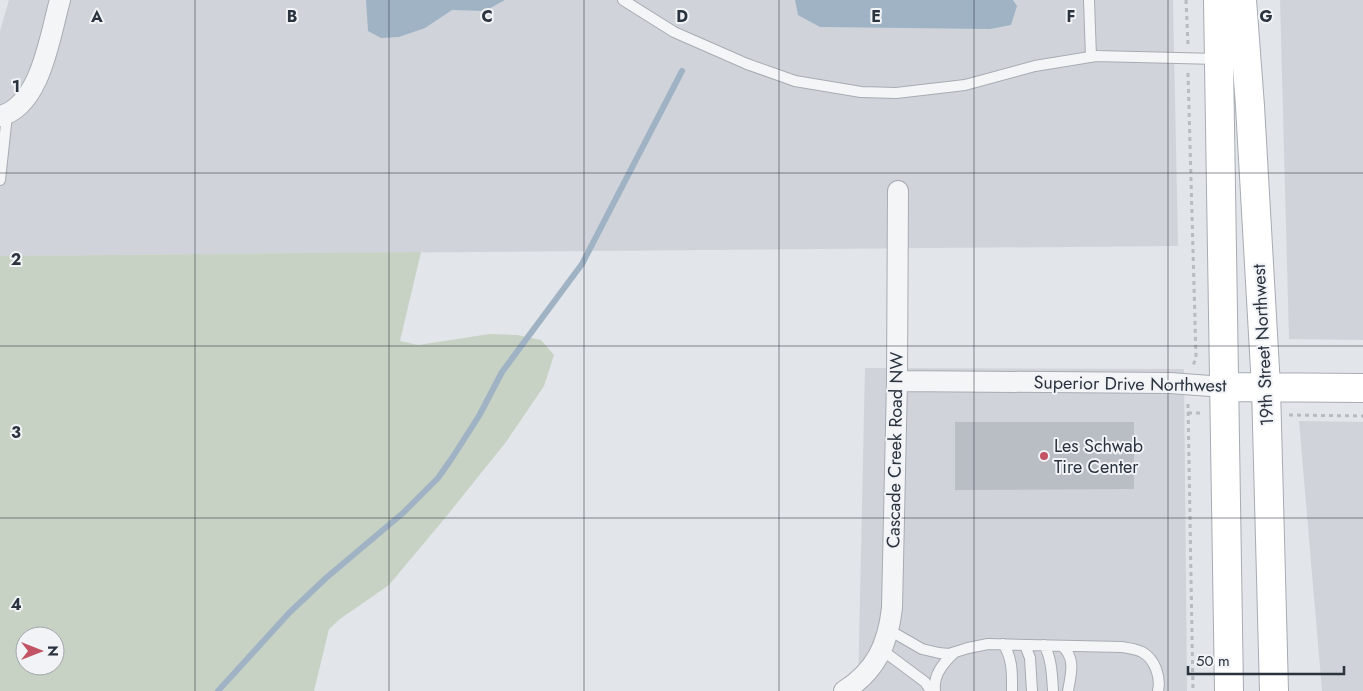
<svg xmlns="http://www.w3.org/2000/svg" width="1363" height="691" font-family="Jost,sans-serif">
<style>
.built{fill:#d0d4da}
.green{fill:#c7d2c4;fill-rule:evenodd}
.water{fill:#a0b3c5}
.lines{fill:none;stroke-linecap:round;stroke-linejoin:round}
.stream{stroke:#a0b3c5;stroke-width:6}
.building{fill:#b9bec5}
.lane-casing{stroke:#a7acb3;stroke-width:12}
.street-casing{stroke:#a7acb3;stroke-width:22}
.secondary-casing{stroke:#a7acb3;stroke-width:30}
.path{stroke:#b8bbc0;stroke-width:3;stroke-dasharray:4 4;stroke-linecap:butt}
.lane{stroke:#f4f5f7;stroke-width:10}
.street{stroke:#f4f5f7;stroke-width:20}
.secondary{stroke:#fff;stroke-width:28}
.grid{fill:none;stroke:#2b333f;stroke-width:1;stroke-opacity:0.55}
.poi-dot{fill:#c25365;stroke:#f1f3f6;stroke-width:2}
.labels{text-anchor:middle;stroke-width:4;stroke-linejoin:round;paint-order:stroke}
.street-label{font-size:18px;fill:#2b333f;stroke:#f1f3f6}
.poi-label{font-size:18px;fill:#2b333f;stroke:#f1f3f6;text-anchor:start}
.grid-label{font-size:16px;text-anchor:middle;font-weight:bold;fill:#2b333f;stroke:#f1f3f6;stroke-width:4;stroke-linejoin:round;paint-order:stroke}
</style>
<rect width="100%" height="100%" fill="#e2e5e9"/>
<path class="built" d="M9 0H1173L1178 246 0 256V31Z
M1280 0H1363V340L1289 339Z
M865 368 1184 369 1187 691H858Z
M1299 421 1363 422V691H1322Z"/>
<path class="green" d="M421 252 400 341 418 345 490 334 517 335 541 340 554 355 544 386 506 442 445 518 389 585 340 619 329 629 314 691H0V256ZM25 636H55V666H25Z"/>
<path class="water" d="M366 0H505L485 11 452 10 425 28 399 37 381 38 368 31Z
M795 0H1013L1017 6 1011 25 990 29 820 27 798 15Z"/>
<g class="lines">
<path class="stream" d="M218 691 289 613 326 578 403 513 438 478 452 458 479 416 502 372 582 264 682 71"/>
</g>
<path class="building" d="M955 422H1134V489L955 490Z"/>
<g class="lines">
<g class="lane-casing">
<path id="lane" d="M623 0 674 32 747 64 795 81 861 92 896 93 965 85 1035 66 1096 56 1218 59
M1089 0 1091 57
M0 180 7 115
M889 630 922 649 939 653 949 654 968 648 988 644 1122 647C1128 648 1136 649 1142 652 1155 659 1161 677 1158 691
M1003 644C1013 658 1012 675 1012 691
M1025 645 1030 658 1032 691
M1044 645C1052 659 1052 676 1053 691
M1062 646C1076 658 1071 674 1068 691
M882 650 925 682 931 691
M935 691C933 675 943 663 955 652"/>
</g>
<g class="street-casing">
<path id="street" d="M0 116C41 106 50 35 60 0
M897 381 1170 383 1224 387
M844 691C876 671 888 644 892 608L897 381 898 191"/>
</g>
<g class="secondary-casing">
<path id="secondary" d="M1218 0 1229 691
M1242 0 1250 106 1266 387 1274 691
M1224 387 1363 388"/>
</g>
<path class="path" d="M1186 0 1188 44
M1188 73 1196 357 1193 366
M1188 404 1193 691
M1188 413H1202
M1289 415 1363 416"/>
<use href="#lane" class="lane"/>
<use href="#street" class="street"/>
<use href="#secondary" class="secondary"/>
</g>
<path class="grid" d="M195 0V691M389 0V691M584 0V691M779 0V691M974 0V691M1168 0V691M0 173H1363M0 346H1363M0 518H1363"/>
<circle class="poi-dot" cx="1044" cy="456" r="5"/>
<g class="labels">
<g class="street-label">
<text transform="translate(1263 345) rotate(-93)" y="6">19th Street Northwest</text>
<text transform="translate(1130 384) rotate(1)" y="6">Superior Drive Northwest</text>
<text transform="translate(895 450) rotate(-89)" y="6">Cascade Creek Road NW</text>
</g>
<g class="poi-label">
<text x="1054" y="452">Les Schwab<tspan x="1054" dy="21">Tire Center</tspan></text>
</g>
</g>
<g class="grid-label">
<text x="97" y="22">A</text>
<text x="292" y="22">B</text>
<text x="487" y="22">C</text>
<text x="682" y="22">D</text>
<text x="876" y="22">E</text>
<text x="1071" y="22">F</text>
<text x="1266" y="22">G</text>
<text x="16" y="92">1</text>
<text x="16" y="265">2</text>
<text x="16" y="438">3</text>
<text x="16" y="610">4</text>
</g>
<g transform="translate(40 651) rotate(90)"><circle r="24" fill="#f1f3f6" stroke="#a2a6ad"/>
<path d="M0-4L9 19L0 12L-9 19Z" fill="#c25365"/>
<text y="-8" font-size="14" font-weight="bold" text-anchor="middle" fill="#2b333f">N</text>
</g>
<path d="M1188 666v8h156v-8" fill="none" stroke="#2b333f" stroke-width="2.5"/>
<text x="1196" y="666" font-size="15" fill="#2b333f" stroke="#f1f3f6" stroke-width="4" paint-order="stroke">50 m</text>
</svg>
